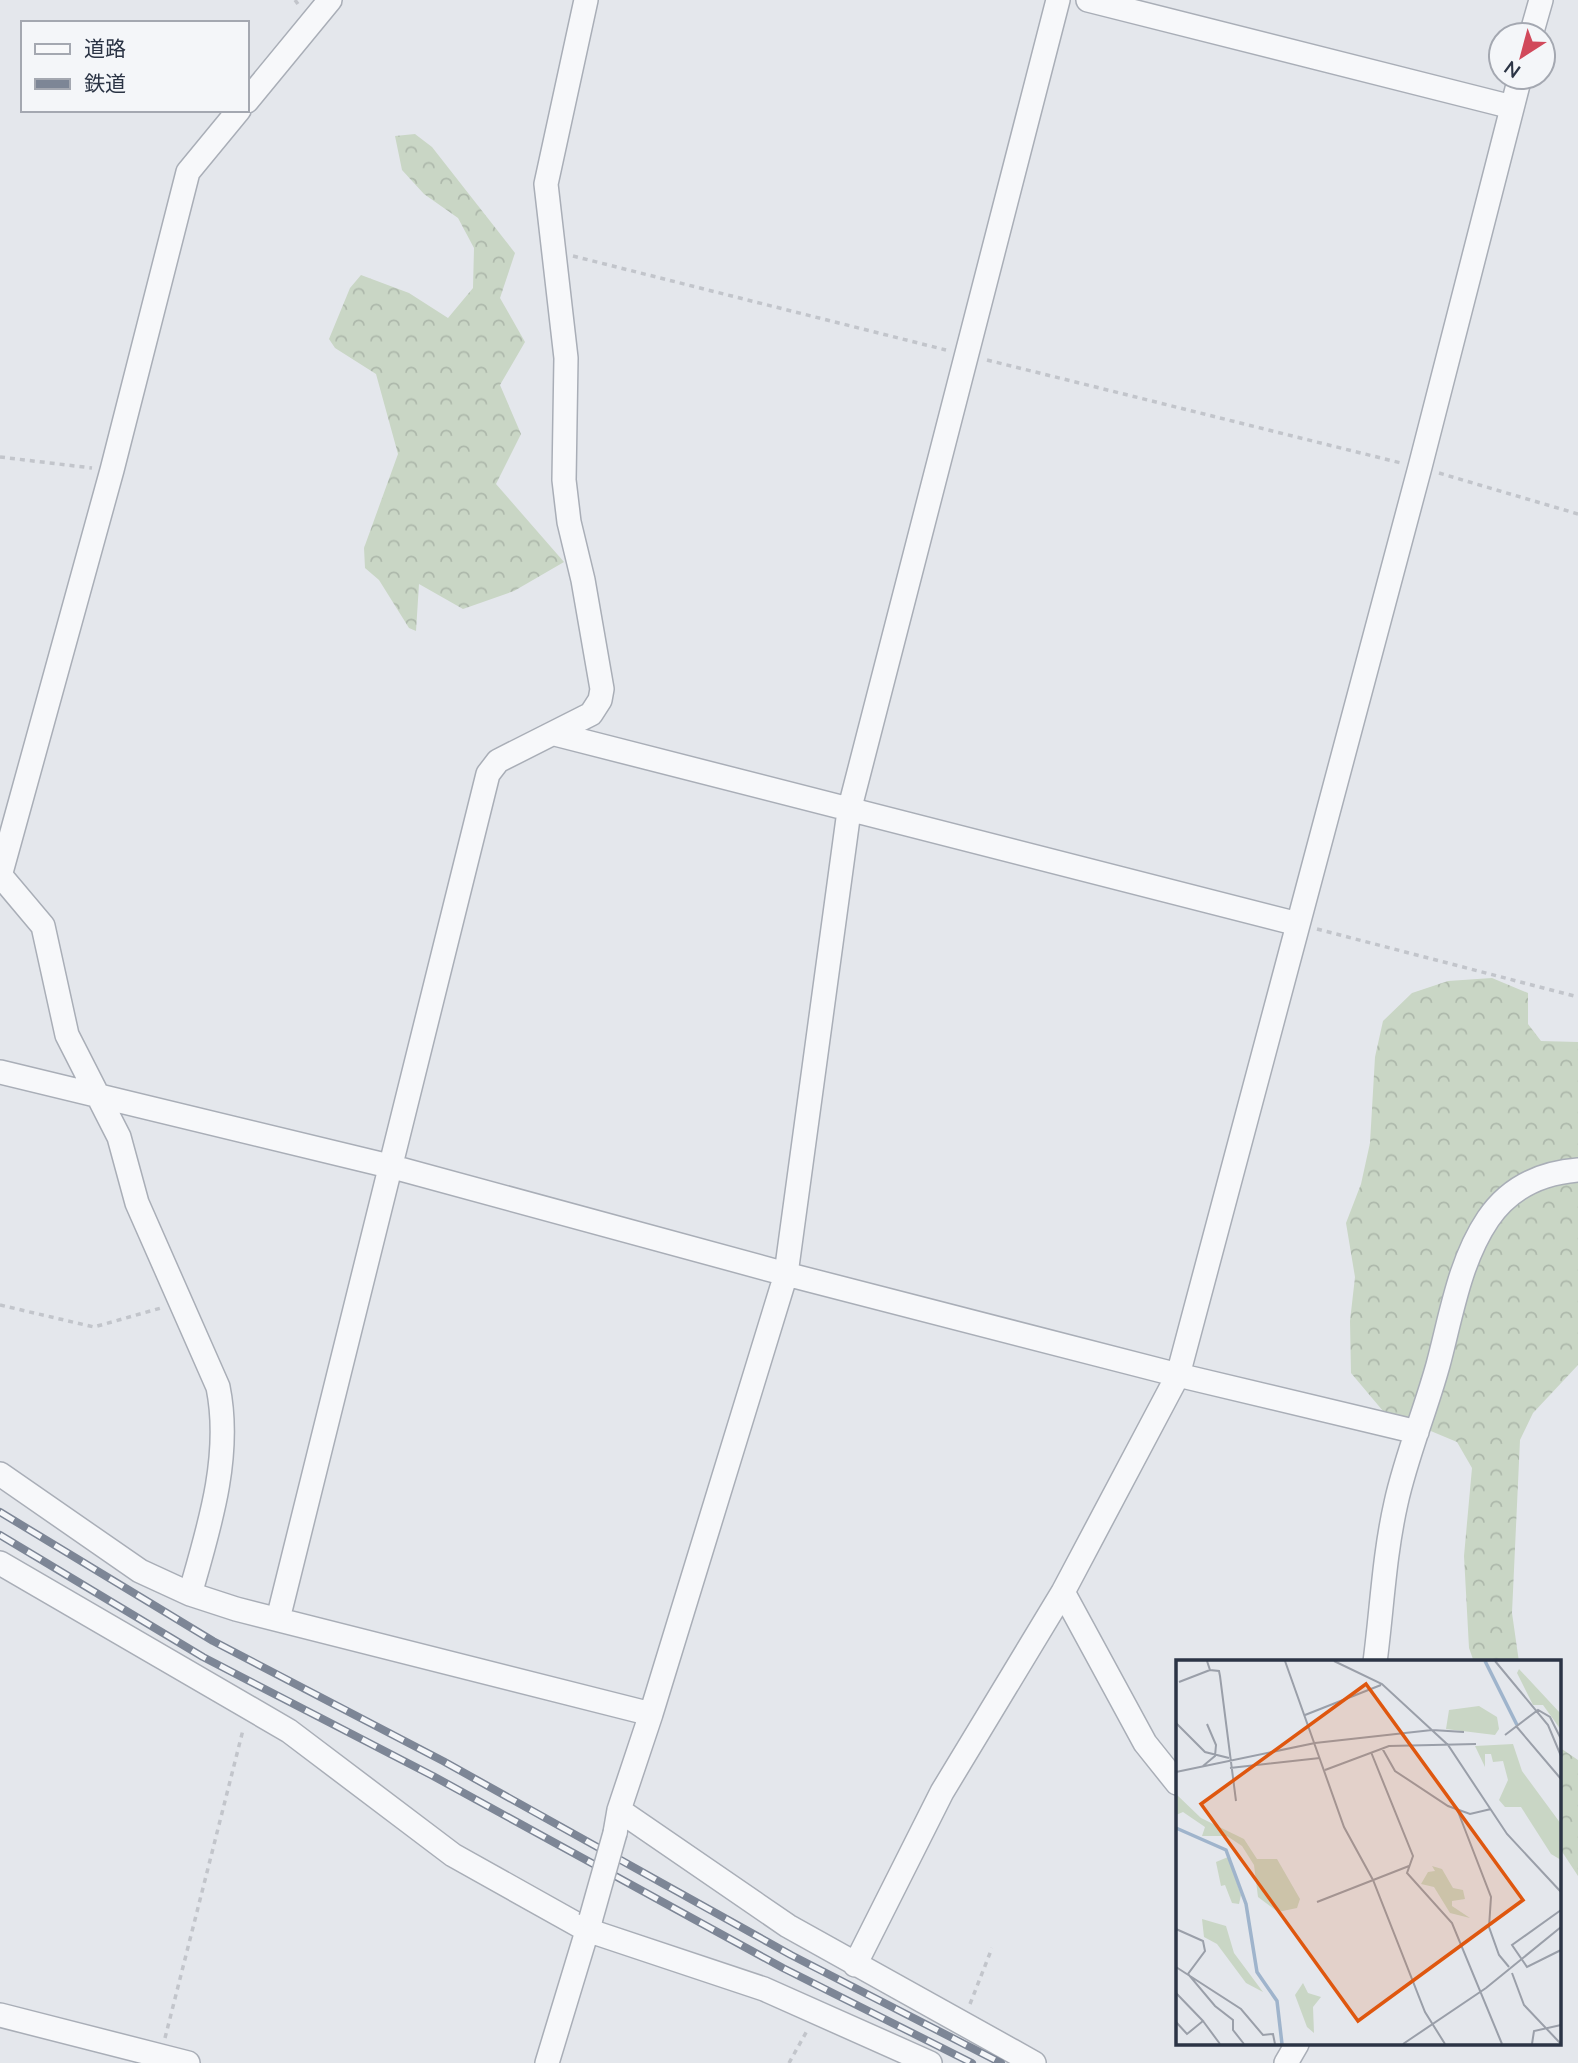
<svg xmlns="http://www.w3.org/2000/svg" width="1578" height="2063" font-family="Mulish,'Noto Sans JP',sans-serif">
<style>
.forest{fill:url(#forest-crowns)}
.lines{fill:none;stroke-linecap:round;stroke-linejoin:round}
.minor-casing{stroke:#a9aeb7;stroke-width:26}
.path{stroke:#c2c5cb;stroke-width:3.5;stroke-dasharray:5 5;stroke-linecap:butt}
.minor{stroke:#f7f8fa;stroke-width:23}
.rail-casing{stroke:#7d8696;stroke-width:8}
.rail{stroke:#f4f6f9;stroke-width:5;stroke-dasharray:16;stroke-linecap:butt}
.minor-bridge-casing{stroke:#a9aeb7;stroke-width:26;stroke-linecap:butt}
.minor-bridge{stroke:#f7f8fa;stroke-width:23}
.inset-river{fill:none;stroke:#9fb4cc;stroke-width:3.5}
.inset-road{fill:none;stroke:#9a9fa9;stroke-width:2}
.view{fill:#df570f;fill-opacity:0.15;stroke:#df570f;stroke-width:3.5}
.inset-edge{fill:none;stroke:#2b3445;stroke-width:3.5}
</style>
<defs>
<pattern id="forest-crowns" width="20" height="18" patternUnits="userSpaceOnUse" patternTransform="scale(1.75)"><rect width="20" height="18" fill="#c9d6c5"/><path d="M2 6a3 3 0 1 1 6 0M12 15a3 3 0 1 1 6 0" fill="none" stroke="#adb8ab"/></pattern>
</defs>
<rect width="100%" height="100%" fill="#e4e7ec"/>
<path class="forest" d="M415 134 432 147 515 253 500 298 525 342 500 385 521 434 496 484 564 562 514 591 463 609 419 584 416 631 409 628 379 580 365 568 364 548 398 454 376 374 335 348 329 339 350 288 361 275 409 293 448 318 473 288 474 248 458 218 424 194 402 170 395 136Z
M1492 978 1528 993V1024L1541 1041 1578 1042V1365L1533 1413 1520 1440 1512 1613 1519 1662H1474L1469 1648 1464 1556 1472 1468 1457 1442 1383 1411 1351 1373 1350 1321 1355 1277 1346 1223 1361 1184 1370 1143 1375 1057 1383 1021 1412 993 1448 981Z
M1559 1747 1578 1760V1876L1559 1847Z"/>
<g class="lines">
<g class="minor-casing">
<path id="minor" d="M1088 0 1512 107
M1531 35 1541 0
M247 101 330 0
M555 734 1298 924
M0 875 43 926 67 1035 119 1137 137 1203 218 1387C232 1456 209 1528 190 1594
M0 876 112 470 188 172 239 110
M0 1072 393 1167 786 1274 1178 1375 1417 1432
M0 1474 140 1571 190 1594 236 1609 651 1714
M0 1563 289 1731 453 1855 587 1930 764 1989 930 2063
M1063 1592 1145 1743 1177 1783
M278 1619 488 774 498 761 591 714 600 700 602 689 583 580 569 522 564 480 566 358 546 184 586 0
M1375 1662C1382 1609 1384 1556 1396 1503 1406 1457 1425 1412 1438 1365 1451 1317 1459 1262 1488 1219 1509 1188 1541 1173 1578 1170
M619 1810 788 1926 1034 2063
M615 1833 619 1810 651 1714 786 1274 849 811 1058 0
M855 1965 942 1792 1063 1592 1178 1375 1420 467 1520 77
M0 2015 188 2063
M547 2063 591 1918
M1286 2063 1297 2044"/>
</g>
<path class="path" d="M295 0 300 7
M573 256 946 350
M987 360 1401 463
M0 457 92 468
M1439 473 1578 514
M1317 929 1578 997
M0 1305 94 1327 161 1308
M970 2004 992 1948
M165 2038 243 1730
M789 2063 808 2029"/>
<use href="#minor" class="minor"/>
<g class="rail-casing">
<path id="rail" d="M0 1512 213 1641 443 1761 791 1955 1001 2063
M0 1535 203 1657 433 1776 783 1968 972 2063"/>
</g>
<use href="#rail" class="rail"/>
<g class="minor-bridge-casing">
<path id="minor-bridge" d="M591 1918 615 1833"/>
</g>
<use href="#minor-bridge" class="minor-bridge"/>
</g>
<g transform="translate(1176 1660)">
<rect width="385" height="385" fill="#e4e7ec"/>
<path d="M343 9 385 54V70L367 45H357L341 13ZM303 46 321 57 323 69 319 75 270 69 273 50ZM337 84 346 111 385 164V200L375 194 345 147H329L323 140 332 120 327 101 317 102 315 94H309V107L299 86ZM0 134 25 158 68 179 81 199H101L124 239 121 248 102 252 82 237 78 205 66 186 51 176H26L29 167 7 152 0 155ZM52 197 65 235 63 244 56 243 49 225 45 226 40 202ZM256 206 266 209 277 228 287 230 289 239 276 241V246L294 258 274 253 258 227 245 224 252 212 259 211ZM26 259 50 266 58 293 87 332 70 323 41 284 28 277ZM127 323 132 333 145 337 137 347 138 373 131 367 119 335Z" fill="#c9d6c5"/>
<path class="inset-river" d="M309 1 341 65M0 168 50 190 70 244 81 312 101 341 106 384"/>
<path class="inset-road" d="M31 1 34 10 43 11 44 16 60 141M109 1 168 167 197 220 249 352 269 384M158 1 206 24 272 85 331 174 385 232M319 1 372 65 385 96M3 22 34 10M129 55 205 25M0 63 29 92 53 98M340 66 385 119M329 75 362 50 374 57 385 79M206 88 219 111 272 146 294 154 315 149M195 92 237 196 231 213 276 263 326 384M27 106 39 96 40 85 31 64M54 108 144 98M149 110 213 86 300 84M0 112 139 83 256 70 288 72M281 149 315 237 313 267 323 295 333 307M141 242 233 206M385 250 336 285 351 307 385 290M0 269 27 281 29 291 12 314 39 346 57 360V370L68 384M0 307 65 349 87 375 97 374 99 384M336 313 348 345 385 384M0 333 27 361 11 374 0 362M27 361 44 384M227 384 310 328 385 267M356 384 358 371 385 365"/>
<path class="view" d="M190 24 347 240 182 361 25 144Z"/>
<rect width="385" height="385" class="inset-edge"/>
</g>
<rect x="21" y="21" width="228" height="91" fill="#f4f6f9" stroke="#a4a8b1" stroke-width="2"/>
<rect x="35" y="44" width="35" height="10" fill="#f7f8fa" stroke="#a4a8b1" stroke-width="2"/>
<text x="84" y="56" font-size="21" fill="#2b3445">道路</text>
<rect x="35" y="79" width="35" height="10" fill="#7d8696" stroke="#a4a8b1" stroke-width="2"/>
<text x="84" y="91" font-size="21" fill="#2b3445">鉄道</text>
<g transform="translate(1522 56) rotate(216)"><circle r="33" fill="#f4f6f9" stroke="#a4a8b1" stroke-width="2"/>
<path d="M0-5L12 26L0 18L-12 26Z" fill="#d1495b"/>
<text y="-10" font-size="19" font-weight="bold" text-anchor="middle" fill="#2b3445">N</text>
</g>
</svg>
